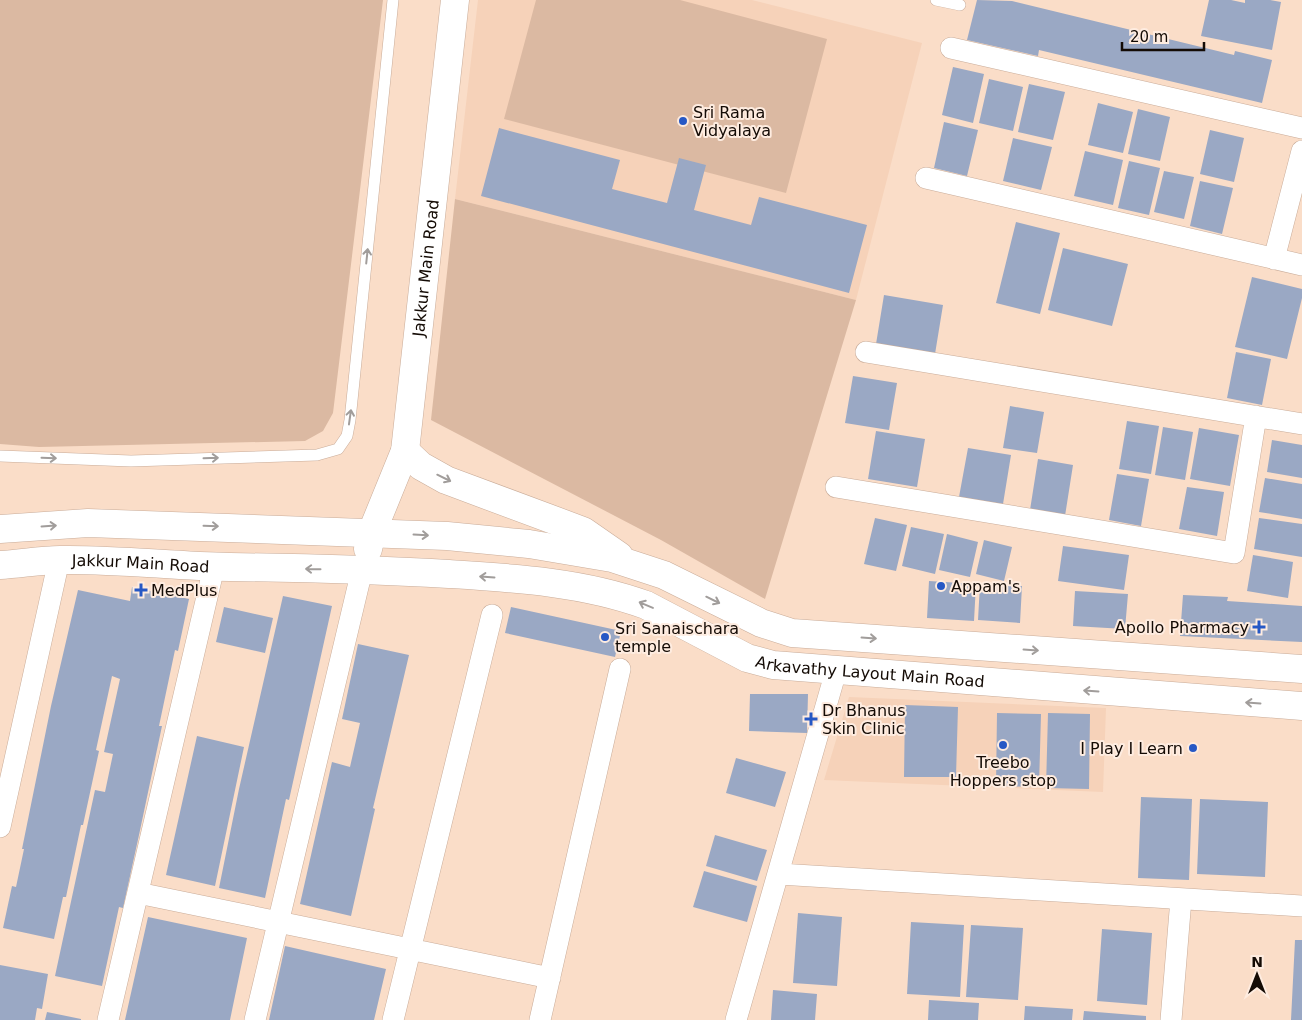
<svg xmlns="http://www.w3.org/2000/svg" width="1302" height="1020" font-family="'DejaVu Sans',sans-serif">
<style>
.built{fill:#f6d2b9}
.green{fill:#dbb9a2}
.building{fill:#9aa8c4}
.lines{fill:none;stroke-linecap:round;stroke-linejoin:round}
.lane-casing{stroke:#c9ac99;stroke-width:12}
.street-casing{stroke:#c9ac99;stroke-width:22}
.secondary-casing{stroke:#c9ac99;stroke-width:29}
.lane{stroke:#fff;stroke-width:11}
.street{stroke:#fff;stroke-width:21}
.secondary{stroke:#fff;stroke-width:28}
.oneway{stroke:#a19d9b}
.poi-dot{fill:#2658c5;stroke:#feece0;stroke-width:2}
.labels{text-anchor:middle;stroke-width:4;stroke-linejoin:round;paint-order:stroke}
.poi-label{font-size:16px;fill:#140b05;stroke:#feece0;text-anchor:start}
.street-label{font-size:16px;fill:#140b05;stroke:#feece0}
</style>
<rect width="100%" height="100%" fill="#faddc8"/>
<path class="built" d="M478 0H752L922 43 856 300 455 199Z
M849 697 1106 708 1103 792 824 780Z"/>
<path class="green" d="M0 0H383L333 413 323 431 305 441 39 447 0 444Z
M536 0H680L827 39 786 193 504 119Z
M455 199 856 300 765 599 661 540 431 420Z"/>
<path class="building" d="M977 0 1012 1 1234 55 1235 51 1272 60 1262 103 1039 50 1038 56 967 40Z
M1209 0H1231L1245 3V0H1270L1281 2 1272 50 1201 36Z
M953 67 984 74 973 123 942 115Z
M989 79 1023 87 1013 131 979 123Z
M1029 84 1065 92 1053 140 1018 132Z
M1098 103 1133 112 1123 153 1088 145Z
M1138 109 1170 117 1160 161 1128 154Z
M944 122 978 130 967 176 934 168Z
M499 128 620 160 612 189 667 203 679 158 706 165 694 210 751 225 759 197 867 225 849 293 481 196Z
M1210 130 1244 138 1234 182 1200 174Z
M1013 138 1052 147 1041 190 1003 181Z
M1085 151 1123 160 1113 205 1074 196Z
M1129 161 1160 168 1149 215 1118 208Z
M1164 171 1194 177 1184 219 1154 212Z
M1200 181 1233 188 1222 234 1190 226Z
M1016 222 1060 233 1040 314 996 303Z
M1063 248 1128 264 1112 326 1048 310Z
M1252 277 1302 289V298L1287 359 1235 347Z
M884 295 943 305 935 354 876 344Z
M1236 352 1271 359 1262 405 1227 398Z
M853 376 897 383 889 430 845 423Z
M1010 406 1044 412 1037 453 1003 448Z
M1127 421 1159 426 1151 474 1119 469Z
M1163 427 1193 432 1185 480 1155 475Z
M1199 428 1239 435 1230 486 1190 479Z
M876 431 925 439 917 487 868 479Z
M1272 440 1302 445V478L1267 472Z
M968 448 1011 455 1003 504 959 497Z
M1038 459 1073 465 1065 516 1030 510Z
M1117 474 1149 479 1141 526 1109 520Z
M1265 478 1302 484V519L1259 512Z
M1187 487 1224 492 1217 536 1179 529Z
M875 518 907 525 896 571 864 564Z
M1259 518 1302 524V557L1254 549Z
M911 527 944 534 935 574 902 566Z
M947 534 978 542 970 577 939 570Z
M984 540 1012 547 1004 581 976 574Z
M1063 546 1129 555 1124 590 1058 581Z
M1253 555 1293 562 1288 598 1247 591Z
M929 581 976 584 974 621 927 618Z
M980 584 1022 586 1020 623 978 620Z
M132 587 189 599 178 651 175 650 159 726H162L139 835 123 908 119 907 102 986 55 976 95 790 105 792 113 754 104 752 120 679 112 676 96 750 99 751 83 825H81L66 897H63L54 939 3 928 12 886 16 887 24 849H22L51 706 78 590 130 601Z
M1075 591 1128 594 1125 629 1073 626Z
M1183 595 1228 597 1227 601 1302 606V642L1180 636Z
M283 596 332 606 289 800 286 799 265 898 219 888 239 789Z
M224 607 273 618 265 653 216 642Z
M511 607 621 631 615 657 505 633Z
M358 644 409 655 373 808 375 809 351 916 300 904 332 762 350 767 360 723 342 719Z
M750 694H808L807 733 749 731Z
M905 705 958 707 956 777H904Z
M997 713 1041 714 1039 787 996 786Z
M1048 713 1090 714 1089 789 1046 788Z
M197 736 244 747 215 886 166 875Z
M736 758 786 772 775 807 726 793Z
M1141 797 1192 799 1189 880 1138 878Z
M1200 799 1268 802 1265 877 1197 874Z
M715 835 767 850 757 881 706 866Z
M704 871 757 886 747 922 693 907Z
M798 913 842 917 837 986 793 983Z
M148 917 247 938 230 1020H125Z
M911 922 964 925 960 997 907 994Z
M971 925 1023 928 1018 1000 966 997Z
M1102 929 1152 933 1147 1005 1097 1001Z
M1295 940H1302V1020H1291Z
M285 946 386 969 374 1020H269Z
M0 965 48 974 42 1009 37 1008 35 1020H0Z
M773 990 817 994 815 1020H771Z
M929 1000 979 1003 978 1020H928Z
M1025 1006 1073 1009 1072 1020H1024Z
M1084 1011 1146 1016V1020H1083Z
M47 1012 81 1019V1020H45Z"/>
<g class="lines">
<g class="lane-casing">
<path id="lane" d="M936 0 960 5
M0 456 131 461 317 455 338 449 347 436 350 420 393 0"/>
</g>
<g class="street-casing">
<path id="street" d="M951 48 1302 128
M926 178 1302 265
M1274 259 1302 151
M866 352 1302 424
M836 487 1234 553 1256 416
M0 827 59 560
M779 874 1302 906
M138 893 550 978
M108 1020 214 567
M255 1020 362 570
M393 1020 492 615
M540 1020 620 669
M736 1020 836 671
M1171 1020 1181 899"/>
</g>
<g class="secondary-casing">
<g id="secondary">
<path d="M405 451 421 466 446 480 583 531 619 556"/>
<path d="M0 529 88 523 447 536 529 544 612 558 664 575 761 623 792 633 1302 669"/>
<path id="s1" d="M368 549 372 532 405 451 455 0"/>
<path id="s2" d="M0 565C20 564 40 560 60 560 117 559 173 566 230 567 303 568 376 570 449 574 514 578 583 582 646 605L747 658 773 665 1302 706"/>
</g>
</g>
<use href="#lane" class="lane"/>
<use href="#street" class="street"/>
<use href="#secondary" class="secondary"/>
</g>
<defs><path id="oneway-shaft" d="M-6 0H5M1.5-3L5.5 0L1.5 3" fill="none" stroke-width="1.6" stroke-linecap="round" stroke-linejoin="round" transform="scale(1.25)"/></defs>
<g class="oneway">
<use href="#oneway-shaft" transform="translate(367 256) rotate(-84)"/>
<use href="#oneway-shaft" transform="translate(350 417) rotate(-82)"/>
<use href="#oneway-shaft" transform="translate(49 458) rotate(2)"/>
<use href="#oneway-shaft" transform="translate(211 458) rotate(-2)"/>
<use href="#oneway-shaft" transform="translate(444 478) rotate(26)"/>
<use href="#oneway-shaft" transform="translate(49 526) rotate(-4)"/>
<use href="#oneway-shaft" transform="translate(211 526) rotate(2)"/>
<use href="#oneway-shaft" transform="translate(421 535) rotate(3)"/>
<use href="#oneway-shaft" transform="translate(313 569) rotate(-179)"/>
<use href="#oneway-shaft" transform="translate(487 577) rotate(-176)"/>
<use href="#oneway-shaft" transform="translate(713 600) rotate(26)"/>
<use href="#oneway-shaft" transform="translate(646 605) rotate(-157)"/>
<use href="#oneway-shaft" transform="translate(869 638) rotate(4)"/>
<use href="#oneway-shaft" transform="translate(1031 650) rotate(4)"/>
<use href="#oneway-shaft" transform="translate(1091 691) rotate(-176)"/>
<use href="#oneway-shaft" transform="translate(1253 703) rotate(-176)"/>
</g>
<g class="poi-dot">
<circle cx="683" cy="121" r="5"/>
<circle cx="941" cy="586" r="5"/>
<path d="M138.5 582.5h5v5h5v5h-5v5h-5v-5h-5v-5h5z"/>
<path d="M1256.5 619.5h5v5h5v5h-5v5h-5v-5h-5v-5h5z"/>
<circle cx="605" cy="637" r="5"/>
<path d="M808.5 711.5h5v5h5v5h-5v5h-5v-5h-5v-5h5z"/>
<circle cx="1003" cy="745" r="5"/>
<circle cx="1193" cy="748" r="5"/>
</g>
<g class="labels">
<g class="poi-label">
<text x="693" y="118">Sri Rama<tspan x="693" dy="18">Vidyalaya</tspan></text>
<text x="951" y="592">Appam's</text>
<text x="151" y="596">MedPlus</text>
<text x="1249" y="633" text-anchor="end">Apollo Pharmacy</text>
<text x="615" y="634">Sri Sanaischara<tspan x="615" dy="18">temple</tspan></text>
<text x="822" y="716">Dr Bhanus<tspan x="822" dy="18">Skin Clinic</tspan></text>
<text x="1183" y="754" text-anchor="end">I Play I Learn</text>
<text x="1003" y="768" text-anchor="middle">Treebo<tspan x="1003" dy="18">Hoppers stop</tspan></text>
</g>
<g class="street-label">
<text dy="6" stroke="none"><textPath href="#s1" startOffset="289">Jakkur Main Road</textPath></text>
<text dy="6" stroke="none"><textPath href="#s2" startOffset="141">Jakkur Main Road</textPath></text>
<text dy="6" stroke="none"><textPath href="#s2" startOffset="888">Arkavathy Layout Main Road</textPath></text>
</g>
</g>
<g transform="translate(1257 975)" stroke="#feece0" stroke-width="4" paint-order="stroke">
<path d="M0-4L9 19L0 12L-9 19Z" fill="#140b05"/>
<text y="-8" font-size="14" font-weight="bold" text-anchor="middle" fill="#140b05">N</text>
</g>
<path d="M1122 42v8h82v-8" fill="none" stroke="#140b05" stroke-width="2.5"/>
<text x="1130" y="42" font-size="15" fill="#140b05" stroke="#feece0" stroke-width="4" paint-order="stroke">20 m</text>
</svg>
